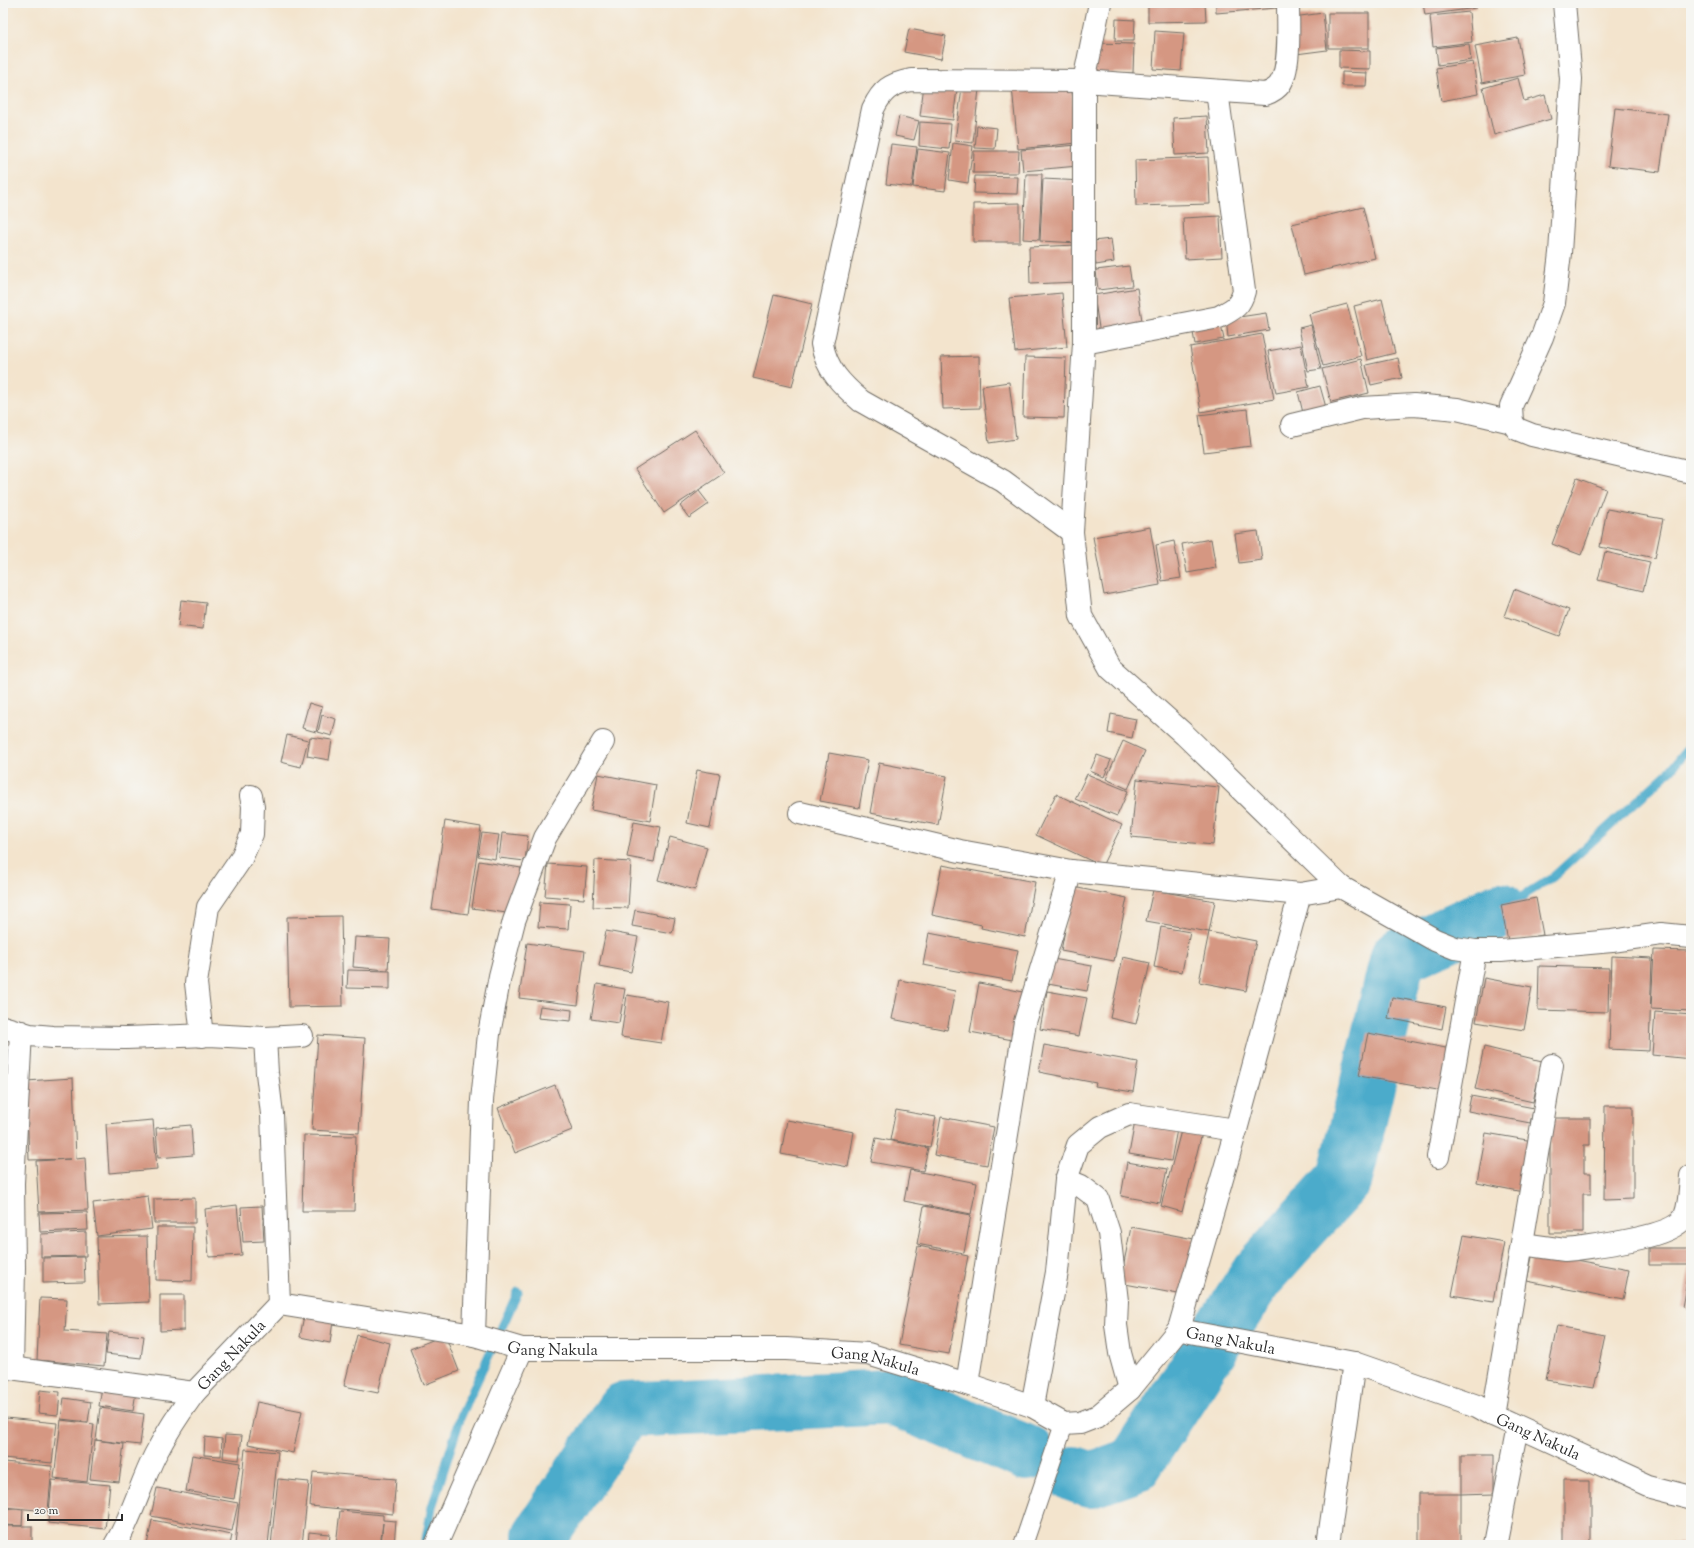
<svg xmlns="http://www.w3.org/2000/svg" width="1694" height="1548" font-family="'Sorts Mill Goudy',serif">
<style>
.lines{fill:none;stroke-linecap:round;stroke-linejoin:round}
.stream{stroke:#4cabcb;stroke-width:9}
.river{stroke:#4cabcb;stroke-width:56}
.building{fill:#d59782}
.lane-casing{stroke:#716c64;stroke-width:20}
.street-casing{stroke:#716c64;stroke-width:24}
.lane{stroke:#fff;stroke-width:18}
.street{stroke:#fff;stroke-width:22}
.labels{text-anchor:middle;stroke-width:3;stroke-linejoin:round;paint-order:stroke}
.street-label{font-size:16px;fill:#2b2b2b;stroke:#f6f6f2}
</style>
<rect width="100%" height="100%" fill="#f6f6f2"/>
<filter id="ink" filterUnits="userSpaceOnUse"><feTurbulence type="fractalNoise" baseFrequency=".025" numOctaves="2"/><feDisplacementMap in="SourceGraphic" scale="8" xChannelSelector="R" yChannelSelector="G"/><feConvolveMatrix kernelMatrix="1 2 1 2 8 2 1 2 1" color-interpolation-filters="sRGB"/></filter>
<filter id="wash" filterUnits="userSpaceOnUse"><feTurbulence type="fractalNoise" baseFrequency=".012" numOctaves="4" result="noise"/><feDisplacementMap in="SourceGraphic" scale="16" xChannelSelector="R" yChannelSelector="G"/><feGaussianBlur stdDeviation="0.9" result="paint"/><feColorMatrix in="noise" values="0 0 0 0 0 0 0 0 0 0 0 0 0 0 0 0 0 1.4 0 .05"/><feComposite in="paint" operator="in"/></filter>
<g filter="url(#wash)">
<rect width="100%" height="100%" fill="#f3e4cd"/>
<g class="lines">
<path class="stream" d="M1500 910 1553 877 1671 770 1691 744
M425 1545 432 1507 461 1416 518 1292"/>
<path class="river" d="M1074 1474 1091 1480 1134 1465 1259 1273 1345 1178 1398 957 1500 910
M541 1545 540 1536 624 1410 891 1397 1027 1453"/>
</g>
<g id="blocks">
<path class="building" d="M1148 3H1205L1206 21 1148 22Z
M1216 3H1276L1277 8 1216 13Z
M1423 3H1475L1476 8 1425 15Z
M1469 12 1472 42 1433 47 1430 16Z
M1323 13 1327 50 1296 54 1293 17Z
M1328 13H1369V48H1328Z
M1116 19 1135 20 1134 41H1115Z
M909 29 946 36 941 59 904 52Z
M1155 31 1184 33 1181 71 1153 69Z
M1518 38 1525 75 1482 83 1475 46Z
M1095 43 1134 44 1133 73H1094Z
M1469 44 1471 60 1438 65 1436 48Z
M1339 50 1370 51V69L1339 68Z
M1473 62 1478 94 1441 101 1436 68Z
M1342 72 1367 73 1366 86H1342Z
M1518 78 1524 101 1545 95 1551 119 1494 135 1483 88Z
M1071 81 1077 143 1018 149 1012 87Z
M924 85 957 89 953 120 920 116Z
M962 87 979 89 973 143 955 141Z
M1615 108 1668 114 1660 172 1608 166Z
M899 116 919 121 914 140 895 136Z
M1207 116 1209 153 1175 155 1173 118Z
M920 122 951 124 949 149 919 146Z
M977 126 997 128 995 149 975 148Z
M953 143 973 146 968 183 949 180Z
M891 144 917 147 912 187 886 184Z
M1077 145 1078 166 1023 171 1021 150Z
M918 149 950 153 945 191 913 187Z
M974 151H1019L1018 173H973Z
M1208 157 1210 204 1136 206 1135 160Z
M1026 174H1042L1039 240 1023 239Z
M975 176 1018 177 1017 194 974 193Z
M1043 179 1083 181 1079 243 1040 241Z
M1020 203V242H973V204Z
M1363 207 1375 258 1304 275 1292 224Z
M1220 216 1222 257 1185 259 1183 218Z
M1111 239 1114 262 1096 265 1093 241Z
M1077 245 1078 282 1030 284 1029 247Z
M1129 266 1132 286 1098 290 1096 270Z
M1137 288 1143 327 1100 334 1094 295Z
M1062 293 1067 347 1015 352 1009 298Z
M774 295 812 304 792 387 753 378Z
M1382 299 1395 353 1367 360 1354 306Z
M1347 304 1361 356 1323 366 1309 314Z
M1266 313 1269 330 1228 337 1226 319Z
M1220 321 1224 339 1195 344 1192 327Z
M1311 325 1321 369 1308 371 1299 328Z
M1262 334 1274 399 1201 412 1190 347Z
M1301 345 1309 387 1276 393 1268 351Z
M979 356 980 408 943 409 941 357Z
M1025 357 1066 358 1064 418 1023 417Z
M1398 358 1402 378 1371 385 1366 365Z
M1361 359 1369 393 1331 402 1322 369Z
M1009 382 1016 439 989 443 982 386Z
M1320 386 1327 411 1304 417 1298 392Z
M1247 409 1251 446 1204 452 1199 415Z
M695 430 724 473 664 513 635 469Z
M1577 478 1606 489 1581 555 1552 544Z
M699 491 709 504 689 518 680 506Z
M1607 509 1663 519 1655 558 1600 547Z
M1150 527 1160 585 1104 595 1093 537Z
M1258 531 1262 560 1239 563 1235 534Z
M1211 539 1216 568 1187 573 1182 544Z
M1174 541 1181 578 1162 581 1156 545Z
M1605 552 1650 562 1643 591 1598 580Z
M1514 589 1569 610 1559 636 1504 616Z
M181 600 206 603 203 629 178 626Z
M309 703 322 707 316 732 302 728Z
M1111 714 1136 719 1132 738 1108 733Z
M322 715 336 719 332 736 318 732Z
M287 735 308 740 301 767 281 762Z
M310 737 332 740 329 760 307 756Z
M1123 741 1145 751 1128 789 1106 779Z
M829 753 868 760 859 808 820 801Z
M1097 755 1111 760 1104 777 1090 771Z
M879 763 947 776 938 825 870 813Z
M697 770 720 774 710 828 687 823Z
M598 774 656 785 650 821 591 810Z
M1087 774 1128 791 1117 816 1075 799Z
M1137 779 1219 787 1213 845 1131 837Z
M1056 794 1122 825 1102 866 1036 835Z
M445 821 481 827 468 914 432 909Z
M634 822 661 827 654 862 627 857Z
M482 833 499 835 495 859 478 856Z
M502 833 528 836 525 861 499 858Z
M670 837 707 847 695 890 658 880Z
M595 860 631 862 628 908 593 907Z
M479 861 521 868 513 914 472 908Z
M548 864 587 867 584 899 545 896Z
M942 865 1035 882 1025 937 981 928 982 925 932 915Z
M1073 887 1127 898 1114 961 1061 951Z
M1153 890 1215 901 1209 932 1146 921Z
M1536 898 1543 935 1508 941 1501 905Z
M540 902 570 904 568 929 538 927Z
M635 910 675 918 672 933 632 926Z
M341 916 343 1006 289 1007 287 917Z
M1161 927 1190 932 1182 972 1154 967Z
M606 931 638 937 631 972 599 966Z
M1209 932 1256 941 1246 991 1199 982Z
M929 933 1018 950 1012 981 923 965Z
M355 937 390 939 388 970 353 967Z
M527 943 585 951 578 1005 519 998Z
M1654 950 1691 951V1011L1651 1009Z
M1612 956 1652 958 1649 1051 1609 1049Z
M1123 957 1150 963 1136 1024 1110 1018Z
M1053 959 1092 966 1087 991 1048 984Z
M1539 966 1609 968 1608 1012 1538 1010Z
M348 970 390 971V989L347 988Z
M1484 978 1532 987 1524 1030 1476 1022Z
M900 980 955 991 947 1030 892 1019Z
M979 983 1028 993 1018 1041 970 1032Z
M597 984 625 989 619 1023 591 1019Z
M1047 991 1087 998 1079 1036 1040 1029Z
M627 995 668 1002 661 1043 621 1037Z
M1392 997 1446 1007 1442 1029 1388 1018Z
M540 1006 572 1010 571 1021 538 1018Z
M1655 1012 1691 1015V1059L1652 1055Z
M1368 1033 1451 1049 1443 1091 1359 1076Z
M318 1035 365 1038 359 1133 312 1130Z
M1044 1045 1138 1062 1133 1092 1095 1086 1096 1083 1039 1072Z
M1484 1047 1542 1061 1533 1102 1475 1089Z
M73 1078 76 1159 85 1158 88 1210 39 1212 36 1161 70 1159 29 1160 26 1081Z
M555 1085 572 1130 515 1153 498 1108Z
M1471 1096 1534 1108 1530 1123 1468 1111Z
M1605 1106H1633V1199L1604 1200Z
M896 1110 936 1117 930 1147 890 1140Z
M1136 1116 1178 1124 1171 1161 1129 1154Z
M941 1117 994 1127 987 1165 934 1155Z
M1550 1118H1590V1145H1584V1173H1591V1194H1583V1233H1550Z
M153 1120 157 1169 109 1173 106 1124Z
M787 1120 854 1132 848 1167 781 1154Z
M191 1125 193 1155 158 1158 156 1128Z
M1182 1127 1202 1133 1182 1212 1161 1206Z
M1486 1133 1533 1141 1523 1192 1477 1183Z
M304 1135 356 1136 354 1211H302Z
M876 1138 928 1148 923 1171 871 1162Z
M1127 1162 1167 1169 1160 1203 1121 1196Z
M910 1170 977 1183 971 1214 904 1201Z
M148 1196 152 1229 97 1236 93 1203Z
M195 1198V1223H154V1199Z
M237 1205 242 1255 209 1257 205 1209Z
M262 1206 264 1241 243 1242 241 1207Z
M924 1206 971 1215 964 1253 917 1244Z
M87 1212 88 1230 40 1232 39 1213Z
M157 1227H193L192 1281 156 1280Z
M1131 1227 1194 1239 1183 1295 1120 1283Z
M86 1232V1256L41 1257V1234Z
M1464 1235 1504 1242 1493 1302 1452 1295Z
M147 1236 149 1302 99 1304 97 1237Z
M918 1246 968 1256 949 1354 899 1345Z
M1649 1248H1690L1691 1309 1682 1307 1690 1265H1649Z
M1533 1252 1629 1270 1623 1300 1527 1281Z
M84 1257 85 1282 43 1283V1258Z
M160 1295H184V1330L160 1331Z
M40 1298 67 1299 65 1331 107 1334 104 1366 37 1360Z
M304 1315 333 1321 330 1343 300 1337Z
M1557 1326 1605 1335 1594 1388 1546 1380Z
M109 1332 144 1336 141 1358 106 1354Z
M357 1335 390 1343 378 1393 344 1386Z
M445 1335 459 1371 424 1385 410 1349Z
M102 1387 136 1392 133 1411 99 1406Z
M40 1390 60 1392 58 1415 38 1413Z
M64 1398 91 1402 88 1422 61 1419Z
M257 1402 302 1411 293 1453 248 1444Z
M100 1408 144 1414 140 1445 96 1440Z
M6 1418 57 1423 52 1463 3 1458Z
M61 1420 94 1424 87 1482 54 1478Z
M225 1435 242 1436 239 1460 223 1458Z
M205 1437 222 1439 221 1456 204 1455Z
M95 1440 124 1444 119 1482 90 1479Z
M245 1449 278 1452 268 1545H235Z
M192 1455 240 1463 234 1499 186 1491Z
M1461 1455H1494V1493L1461 1494Z
M3 1462 52 1466 48 1511 3 1507Z
M313 1472 396 1479 393 1514 310 1506Z
M278 1479 309 1482 302 1545H271Z
M1564 1479H1591V1545H1564Z
M52 1480 110 1485 105 1529 48 1523Z
M157 1488 238 1503 232 1531 151 1516Z
M1419 1494H1461V1545H1419Z
M3 1508 23 1510 22 1526 3 1525Z
M340 1511 383 1515V1520L396 1521 394 1545H381L383 1523 380 1545H336Z
M152 1520 232 1535 230 1545H147Z
M3 1526H32V1545H3Z
M309 1532 330 1534 329 1545H308Z
M1658 1543H1691V1545H1658Z"/>
</g>
</g>
<g filter="url(#ink)">
<use href="#blocks" fill-opacity="0" stroke="#716c64" stroke-width="1"/>
<g class="lines">
<g class="lane-casing">
<path id="lane" d="M1023 1545 1064 1424"/>
</g>
<g class="street-casing">
<g id="street">
<path d="M1100 3 1084 81V343L1072 532 1081 616 1110 668 1185 735 1341 887 1435 940 1455 948 1475 951H1501L1612 941 1661 934 1691 937"/>
<path d="M1564 3 1571 79 1560 253 1554 303 1542 337 1511 406 1512 422 1517 429 1532 435 1691 472"/>
<path d="M1084 343 1219 317C1233 309 1240 307 1244 291L1217 91"/>
<path d="M1292 425 1362 408 1414 405 1457 409 1512 422"/>
<path d="M1072 532 1003 481 861 401C842 385 826 369 822 344L873 109C882 90 890 84 911 80L1084 81 1265 94C1271 92 1276 90 1280 84 1291 68 1288 24 1288 3"/>
<path d="M800 813 960 851 1071 871 1300 894 1341 887"/>
<path d="M3 1027 30 1035 53 1037 126 1038 209 1035 265 1038 302 1036"/>
<path d="M202 1036 196 983 208 907 241 859 252 834 253 806 251 796"/>
<path d="M265 1038 267 1073 272 1114 279 1304"/>
<path d="M1438 1157 1475 951"/>
<path d="M1066 1180 1081 1186 1098 1199 1109 1233 1117 1301 1116 1325 1120 1353 1130 1389"/>
<path d="M1522 1244 1565 1250 1576 1249C1599 1245 1674 1238 1685 1216 1690 1204 1690 1189 1691 1176"/>
<path d="M1179 1329 1236 1130 1300 894"/>
<path d="M474 1335 482 1100 489 1034 500 976 514 921 545 838 603 742"/>
<path d="M3 1367 194 1393"/>
<path d="M12 1368 14 1268 13 1183 21 1032"/>
<path d="M967 1384 1025 1022 1071 871"/>
<path d="M1032 1406 1057 1272 1066 1180 1078 1145 1100 1127 1129 1114 1236 1130"/>
<path d="M1493 1415 1552 1065"/>
<path id="s1" d="M115 1545C132 1517 140 1485 155 1455 166 1434 180 1412 194 1393L279 1304 474 1335 522 1349H786L868 1354 967 1384 1032 1406 1064 1424 1080 1423 1098 1416 1130 1389 1179 1329 1190 1332 1354 1363 1477 1406 1493 1415 1648 1486 1691 1497"/>
<path d="M436 1545 522 1349"/>
<path d="M1328 1545 1354 1363"/>
<path d="M1495 1545 1518 1427"/>
</g>
</g>
<use href="#lane" class="lane"/>
<use href="#street" class="street"/>
</g>
</g>
<g class="labels">
<g class="street-label">
<text dy="6" stroke="none"><textPath href="#s1" startOffset="1305">Gang Nakula</textPath></text>
<text dy="6" stroke="none"><textPath href="#s1" startOffset="573">Gang Nakula</textPath></text>
<text dy="6" stroke="none"><textPath href="#s1" startOffset="225">Gang Nakula</textPath></text>
<text dy="6" stroke="none"><textPath href="#s1" startOffset="897">Gang Nakula</textPath></text>
<text dy="6" stroke="none"><textPath href="#s1" startOffset="1629">Gang Nakula</textPath></text>
</g>
</g>
<rect width="1694" height="1548" fill="none" stroke="#f6f6f2" stroke-width="16"/>
<path d="M28 1514v6h94v-6" fill="none" stroke="#2b2b2b" stroke-width="2"/>
<text x="34" y="1514" font-size="12" fill="#2b2b2b" stroke="#f6f6f2" stroke-width="3" paint-order="stroke">20 m</text>
</svg>
